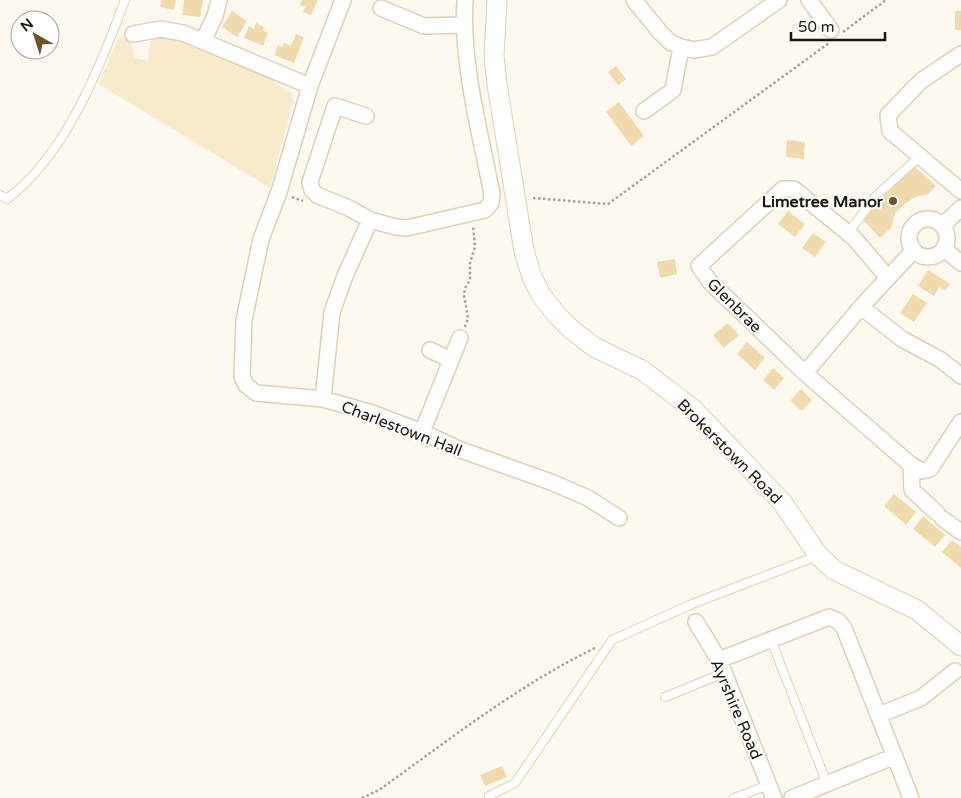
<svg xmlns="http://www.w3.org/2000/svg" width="961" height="798" font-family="'Varela Round',sans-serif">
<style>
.green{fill:#faeacc}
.building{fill:#efd9ad}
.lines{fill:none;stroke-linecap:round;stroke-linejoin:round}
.service-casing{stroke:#ddcfb6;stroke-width:10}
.minor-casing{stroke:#ddcfb6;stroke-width:18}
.tertiary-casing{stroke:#ddcfb6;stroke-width:21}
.path{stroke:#a5a196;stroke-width:2.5;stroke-dasharray:2.5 2.5;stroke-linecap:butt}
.service{stroke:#fff;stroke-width:8}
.minor{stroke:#fff;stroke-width:15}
.tertiary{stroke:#fff;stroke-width:19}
.poi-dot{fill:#6c5525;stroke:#fff;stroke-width:2}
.labels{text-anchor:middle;stroke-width:4;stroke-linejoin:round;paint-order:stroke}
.poi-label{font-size:16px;font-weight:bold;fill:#1a160c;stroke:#fff;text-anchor:end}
.street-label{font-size:16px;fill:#1a160c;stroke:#fff}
</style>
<rect width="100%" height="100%" fill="#fef9ee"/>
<path class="green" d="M120 35C131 40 134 46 134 58L148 61 150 43 153 39 160 37 180 39 273 78 275 83 292 93 293 102 270 188 98 84Z"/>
<path class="building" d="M162 0H176L174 10 160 7Z
M184 0H203L200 17 182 15Z
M302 0H318L311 15 303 12 305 7 300 5Z
M232 11 247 21 237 37 222 27Z
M955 11H961V30H955Z
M256 23 264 27 263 30 268 33 263 46 244 38 249 26 254 29Z
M296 34 304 37 294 63 274 55 278 45 282 47 284 43 291 46Z
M616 66 626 79 618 85 608 72Z
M619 102 644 136 631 146 606 112Z
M787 140 805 142 804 159 786 157Z
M914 166 936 186 928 194 915 197 903 205 895 214 891 228 880 238 861 218Z
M788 211 805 224 795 237 778 224Z
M813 233 826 242 815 257 802 248Z
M675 259 677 274 660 278 657 262Z
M928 270 950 284 945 291 939 287 934 296 918 286Z
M913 294 927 303 914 322 900 313Z
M728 323 739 335 724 348 713 335Z
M747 342 765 358 755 370 737 354Z
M773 368 784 378 774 390 763 380Z
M801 389 812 400 802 411 790 401Z
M894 494 916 512 906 525 884 506Z
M923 516 945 535 935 547 913 529Z
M952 540 961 547V568L942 552Z
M502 766 507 777 485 786 480 775Z"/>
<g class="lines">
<g class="service-casing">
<path id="service" d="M0 195 7 199C66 155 100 67 125 0
M848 233 876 196 920 156
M771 640 827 784
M665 697 724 673
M491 798 489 796 515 783 612 640 692 604 817 556
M734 798 769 785"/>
</g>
<g class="minor-casing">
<path id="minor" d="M343 0 310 86 279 192 261 239 244 320 242 377 246 385 256 393 323 399 372 413 422 432 461 450 551 482 588 498 619 518
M634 0 659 31 670 42 681 47 694 50 712 47 779 0
M809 0 831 30
M381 8 424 26 463 25
M133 34 161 29 183 33 310 86
M203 41 215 16 219 0
M961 54 921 81 888 115 890 131 961 191
M644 111 673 90 681 47
M366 116 335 106 310 182 312 190 317 195 351 209 370 220 396 227 407 228 485 210 491 203 492 194C480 132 461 63 465 0
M909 238a19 19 0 1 1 38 0a19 19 0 1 1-38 0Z
M943 225 961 208
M944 249 961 263
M888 278 854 238 794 189H783L699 266 710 282 805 373 911 465 922 471 930 469 961 422
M861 307 902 339 941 360 961 376
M430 350 451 360
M805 373 861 307 914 250
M323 399 332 312 345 276 370 220
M422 432 460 338
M911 465 912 490 937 513
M943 519 961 532
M696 622 719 660 774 798
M719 660 829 617 838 621 844 628 911 798
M879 715 921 698 955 671
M792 798 895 756"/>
</g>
<g class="tertiary-casing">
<path id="tertiary" d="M497 0 494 56 497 84 524 251 532 277 541 295 556 314 571 329 594 347 642 370 693 409 782 502 818 555 834 570 917 610 961 646"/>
</g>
<path class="path" d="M843 32 886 0
M292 197 303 201
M533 198 608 204 829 43
M465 327 468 318 464 295 465 288 470 280V263L475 247 473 226
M362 798 379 790C449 740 517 686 595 648"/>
<use href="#service" class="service"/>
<use href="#minor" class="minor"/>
<use href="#tertiary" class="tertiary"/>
</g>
<circle class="poi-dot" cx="893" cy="201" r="5"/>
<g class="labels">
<g class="poi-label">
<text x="883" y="207">Limetree Manor</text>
</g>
<g class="street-label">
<text transform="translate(735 305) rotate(45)" y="6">Glenbrae</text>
<text transform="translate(402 428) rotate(21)" y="6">Charlestown Hall</text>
<text transform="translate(730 451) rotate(45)" y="6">Brokerstown Road</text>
<text transform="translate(737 709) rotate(67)" y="6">Ayrshire Road</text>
</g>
</g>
<g transform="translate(35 35) rotate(321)"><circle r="24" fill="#ffffff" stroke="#a3a29e"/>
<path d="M0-4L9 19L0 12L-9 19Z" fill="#6c5525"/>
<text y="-8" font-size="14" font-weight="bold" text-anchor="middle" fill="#1a160c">N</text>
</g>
<path d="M791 32v8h94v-8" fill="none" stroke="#1a160c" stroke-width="2.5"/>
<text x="798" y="32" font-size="15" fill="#1a160c" stroke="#ffffff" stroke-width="4" paint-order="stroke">50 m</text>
</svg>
